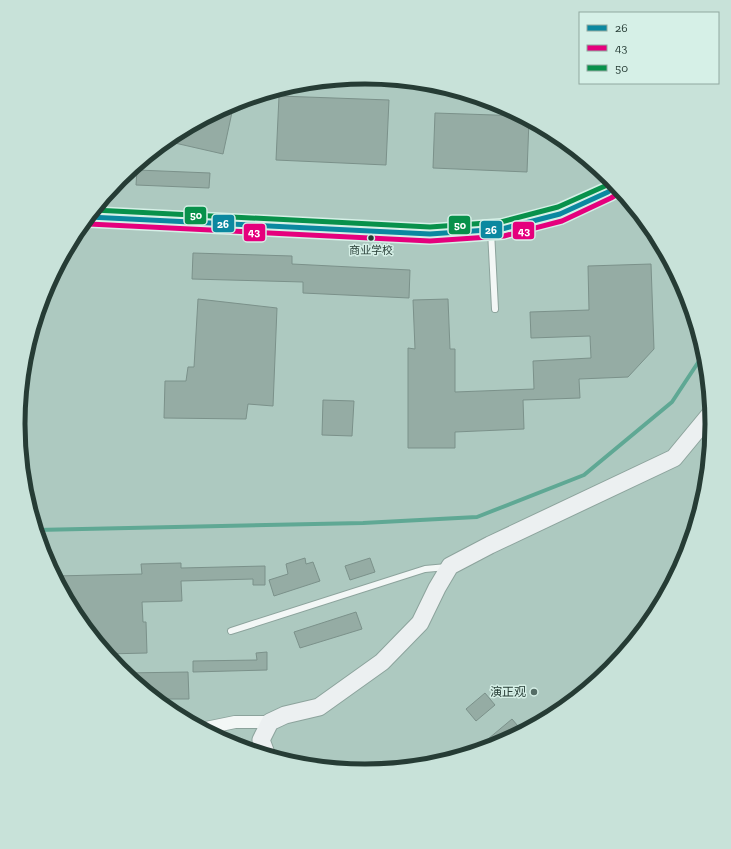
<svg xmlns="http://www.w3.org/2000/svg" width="731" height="849" font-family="'Zilla Slab','Noto Sans SC',serif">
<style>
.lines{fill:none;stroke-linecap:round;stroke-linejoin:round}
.stream{stroke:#5fa894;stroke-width:4}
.building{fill:#95aca4;stroke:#7b918a}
.lane-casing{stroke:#8ca39c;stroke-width:8}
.street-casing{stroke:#8ca39c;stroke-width:14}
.secondary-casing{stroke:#8ca39c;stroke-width:19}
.lane{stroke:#f3f7f6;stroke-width:6}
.street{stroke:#f3f7f6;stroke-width:12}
.secondary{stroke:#ecf0f1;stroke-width:17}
.bus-1-casing{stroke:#d6f0e7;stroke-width:8}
.bus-2-casing{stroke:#d6f0e7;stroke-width:8}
.bus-3-casing{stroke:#d6f0e7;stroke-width:8}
.bus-1{stroke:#0b88a0;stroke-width:5}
.bus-2{stroke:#e5007d;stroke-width:5}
.bus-3{stroke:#08914b;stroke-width:5}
.bus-dot{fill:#263c35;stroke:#d6f0e7;stroke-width:1.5}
.poi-dot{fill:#556d66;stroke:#d6f0e7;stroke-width:1.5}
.labels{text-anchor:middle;stroke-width:3;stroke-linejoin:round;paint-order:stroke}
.bus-label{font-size:11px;fill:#263c35;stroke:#d6f0e7}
.poi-label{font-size:12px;fill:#263c35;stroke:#d6f0e7;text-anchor:end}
.rim{fill:none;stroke:#263c35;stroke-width:5}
.line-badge{stroke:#d6f0e7;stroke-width:1.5}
.badge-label{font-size:11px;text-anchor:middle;font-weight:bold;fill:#fff}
</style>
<rect width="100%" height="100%" fill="#adc9c0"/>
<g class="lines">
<path class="stream" d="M36 530 363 523 477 517 584 475 672 402 705 352"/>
</g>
<path class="building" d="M279 96 389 100 386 165 276 160Z
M234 103 223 154 166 141 173 135Z
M435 113 523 116 529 120 527 172 433 168Z
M137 170 210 173 209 188 136 185Z
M193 253 292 256V264L410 270 409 298 303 293V282L192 279Z
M651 264 654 349 628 377 579 379 580 398 523 400 524 429 455 432V448H408V348L415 349 413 300 448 299 450 349H455V392L534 389 533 361 591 358 590 336 531 338 530 312 589 310 588 266Z
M198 299 277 308 273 406 248 404 246 419 164 418 165 381H186L188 367H194Z
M323 400 354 401 352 436 322 435Z
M305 558 306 564 313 562 320 581 274 596 269 580 288 574 286 564Z
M370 558 375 572 350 580 345 566Z
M181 563V568L265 566V585H253V579L181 581 182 601 142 602 143 622H146L147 653 106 654 76 617 55 576 142 574 141 564Z
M356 612 362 629 300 648 294 632Z
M267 652V670L193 672V661L257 660 256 653Z
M188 672 189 699H155L124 673Z
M485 693 495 705 476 721 466 709Z
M512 719 523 732 498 746 470 754Z"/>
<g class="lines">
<g class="lane-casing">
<path id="lane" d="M491 231 495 309
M231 631 425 569 447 567"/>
</g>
<g class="street-casing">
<path id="street" d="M201 729 235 722H270"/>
</g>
<g class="secondary-casing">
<path id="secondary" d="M89 217 430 234 502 229 560 214 608 192 617 186
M267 756 261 740 270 722 285 715 319 707 382 662 420 623 437 588 450 566 490 545 674 458 712 412"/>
</g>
<use href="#lane" class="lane"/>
<use href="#street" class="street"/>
<use href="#secondary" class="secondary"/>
<g class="bus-1-casing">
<path id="bus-1" d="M89 217 430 234 502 229 560 214 608 192 617 186"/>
</g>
<g class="bus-2-casing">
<path id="bus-2" d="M89 224 430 241 504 236 562 221 611 198 621 192"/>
</g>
<g class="bus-3-casing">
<path id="bus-3" d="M94 210 430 227 501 222 558 207 605 186 613 180"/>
</g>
<use href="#bus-1" class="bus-1"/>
<use href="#bus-2" class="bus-2"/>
<use href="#bus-3" class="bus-3"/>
</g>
<circle class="bus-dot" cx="371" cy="238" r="3.5"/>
<circle class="poi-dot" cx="534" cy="692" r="4"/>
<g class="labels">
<g class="bus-label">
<text x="371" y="254">商业学校</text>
</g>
<g class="poi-label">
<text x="526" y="696">演正观</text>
</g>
</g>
<path d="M0 0H731V849H0ZM25 424a340 340 0 1 1 680 0a340 340 0 1 1-680 0Z" fill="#c8e2d9" fill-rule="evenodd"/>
<path class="rim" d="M25 424a340 340 0 1 1 680 0a340 340 0 1 1-680 0Z"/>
<g class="line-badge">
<rect x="184" y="206" width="23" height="19" rx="4" fill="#08914b"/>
<rect x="212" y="214" width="23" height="19" rx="4" fill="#0b88a0"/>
<rect x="448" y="215" width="23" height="20" rx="4" fill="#08914b"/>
<rect x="480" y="220" width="23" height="19" rx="4" fill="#0b88a0"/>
<rect x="512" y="221" width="23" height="19" rx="4" fill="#e5007d"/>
<rect x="243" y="223" width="23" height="19" rx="4" fill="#e5007d"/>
</g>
<g class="badge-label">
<text x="196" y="219">50</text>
<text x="223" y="228">26</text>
<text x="460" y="229">50</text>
<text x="491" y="234">26</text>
<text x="524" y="235">43</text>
<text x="254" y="236">43</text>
</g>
<rect x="579" y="12" width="140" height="72" fill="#d6f0e7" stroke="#90a8a0"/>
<rect x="587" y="25" width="20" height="6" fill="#0b88a0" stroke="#90a8a0"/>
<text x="615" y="32" font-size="12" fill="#263c35">26</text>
<rect x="587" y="45" width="20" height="6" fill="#e5007d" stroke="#90a8a0"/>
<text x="615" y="52" font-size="12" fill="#263c35">43</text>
<rect x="587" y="65" width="20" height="6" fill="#08914b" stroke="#90a8a0"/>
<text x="615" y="72" font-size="12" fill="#263c35">50</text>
</svg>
